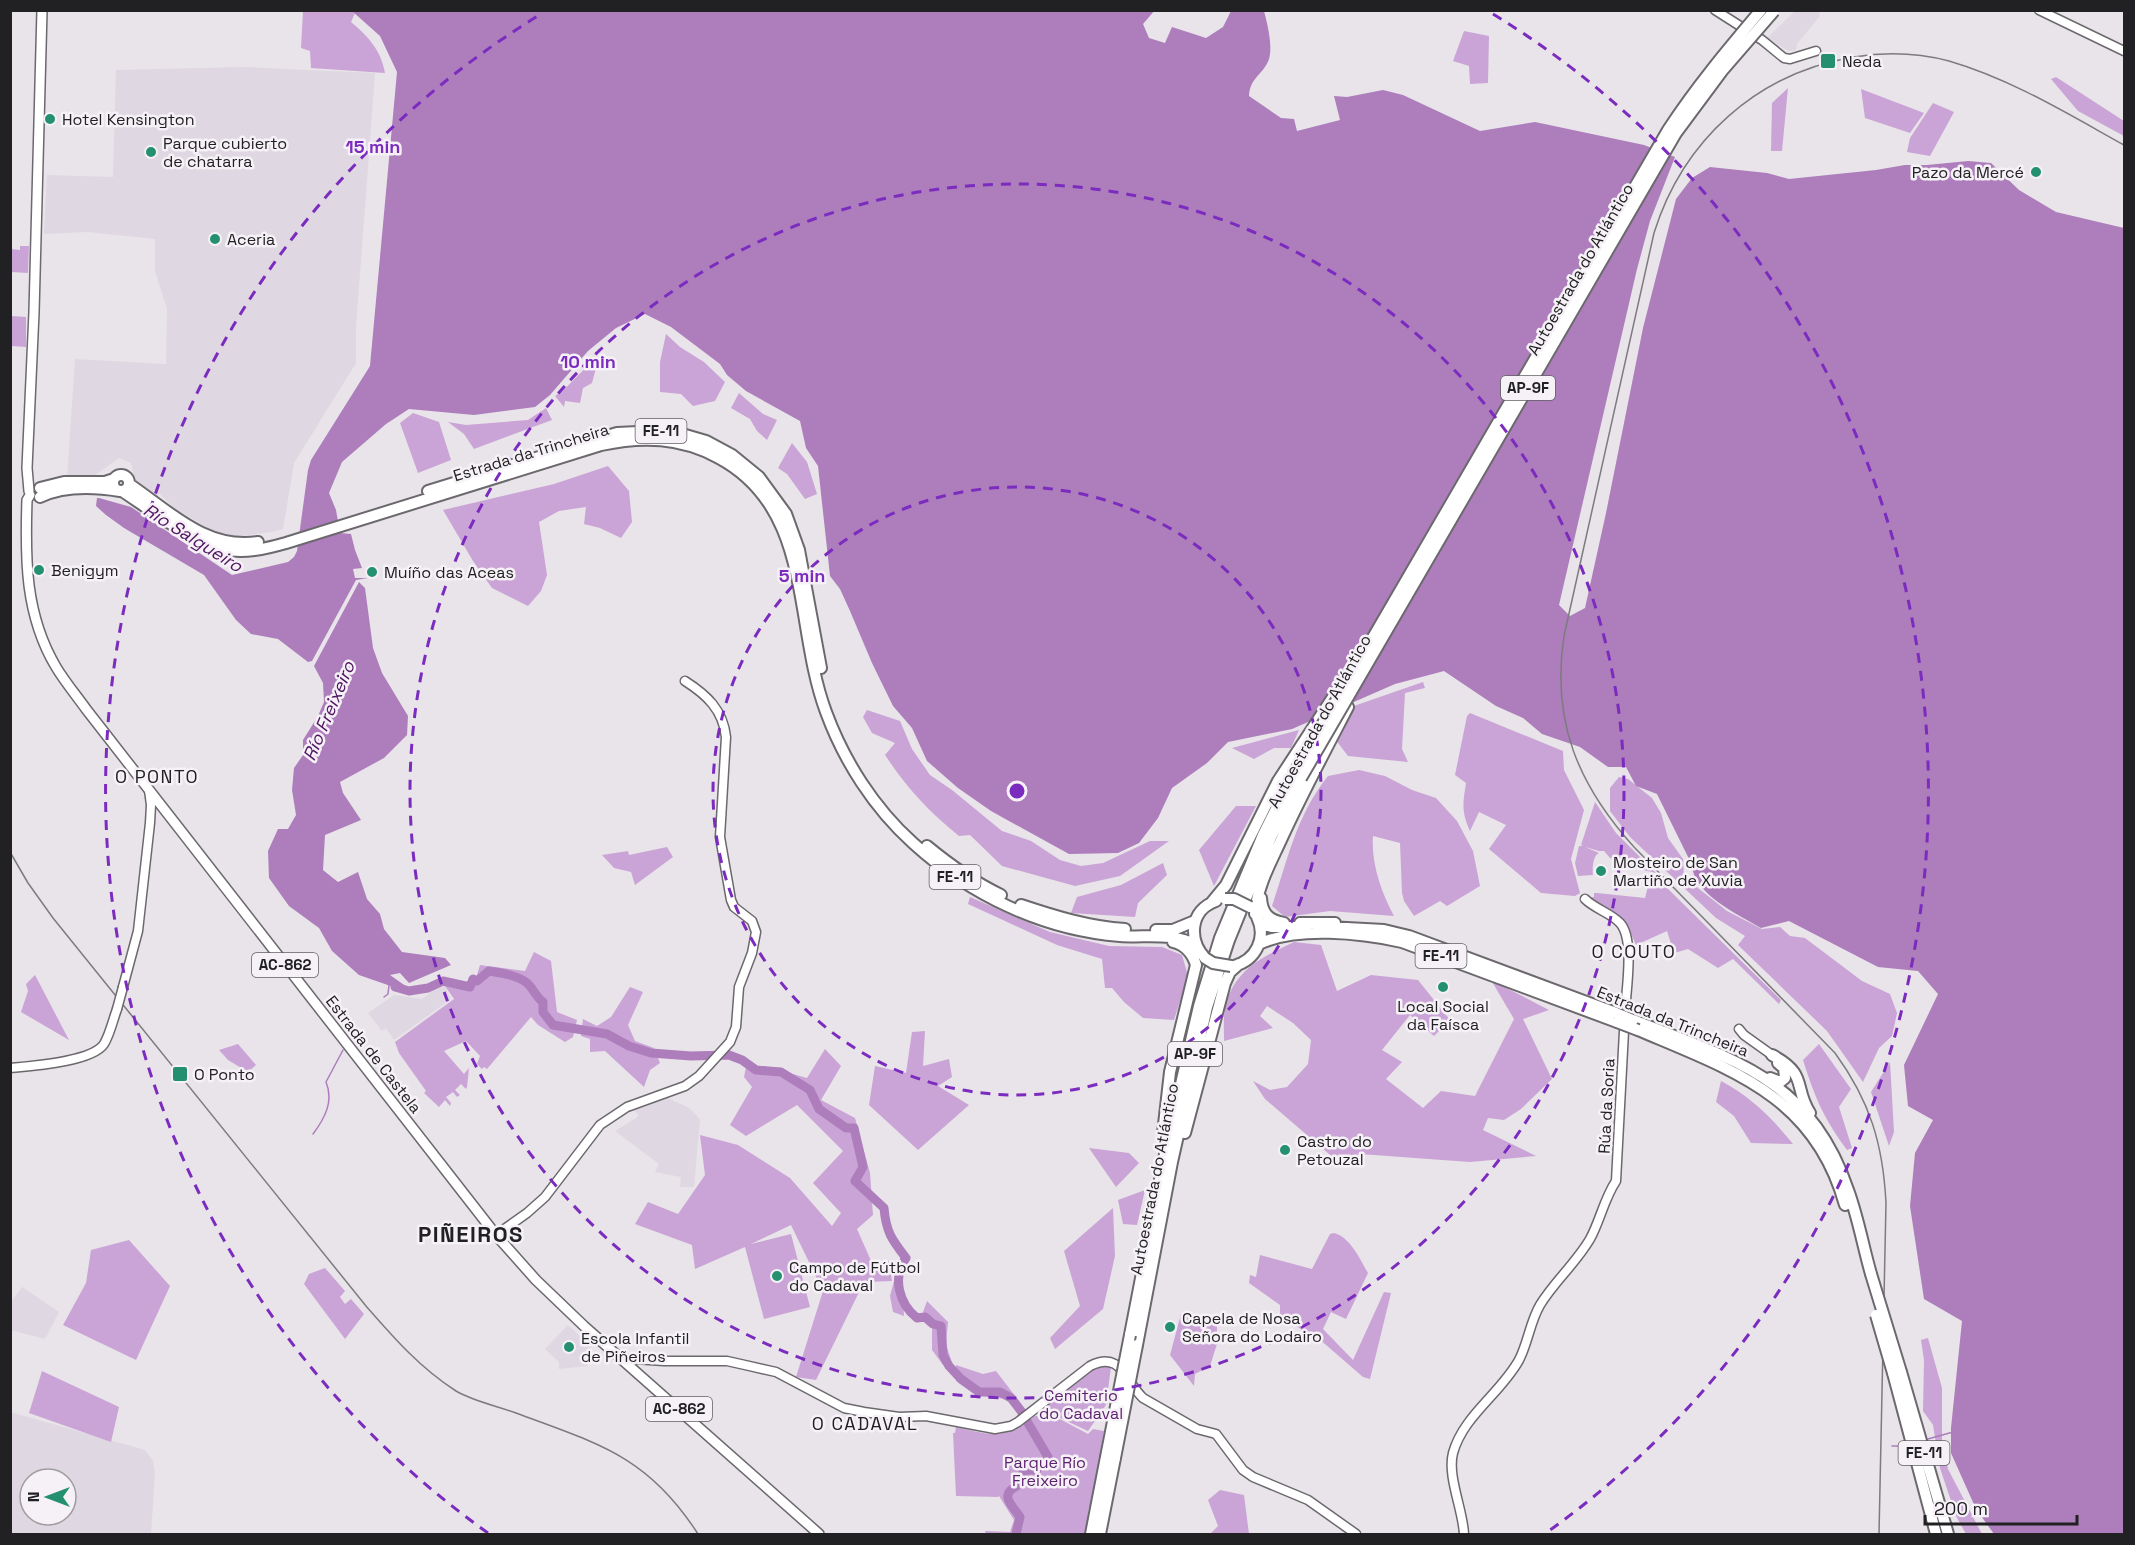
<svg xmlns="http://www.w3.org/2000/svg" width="2135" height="1545" font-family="'Space Grotesk',sans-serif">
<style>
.built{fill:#dfd7e2;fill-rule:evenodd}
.green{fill:#caa4d6}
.water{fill:#ad7dbc}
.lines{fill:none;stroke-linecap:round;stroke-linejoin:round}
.stream{stroke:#ad7dbc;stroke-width:1.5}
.river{stroke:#ad7dbc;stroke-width:9}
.secondary-casing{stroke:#6c696e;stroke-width:11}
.primary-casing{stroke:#6c696e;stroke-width:12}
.highway-casing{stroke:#6c696e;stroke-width:14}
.secondary{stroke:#fff;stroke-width:8}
.primary{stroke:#fff;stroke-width:9}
.highway{stroke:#fff;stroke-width:10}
.rail{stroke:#7d7b7e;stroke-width:1.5}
.secondary-bridge-casing{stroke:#6c696e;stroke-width:11;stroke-linecap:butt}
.highway-bridge-casing{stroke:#6c696e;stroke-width:14;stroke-linecap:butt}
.secondary-bridge{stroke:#fff;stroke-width:8}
.highway-bridge{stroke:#fff;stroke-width:10}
.ring{fill:none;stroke:#7b2cbf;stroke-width:3;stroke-dasharray:10 8}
.poi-dot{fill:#24906f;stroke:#f5f1f6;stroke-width:2}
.labels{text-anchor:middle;stroke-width:5;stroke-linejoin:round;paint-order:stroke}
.shield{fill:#f5f1f6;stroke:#615f62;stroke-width:1.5}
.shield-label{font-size:15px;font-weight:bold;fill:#212022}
.poi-label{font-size:16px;fill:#212022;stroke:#f5f1f6;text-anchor:start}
.street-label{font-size:16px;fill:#212022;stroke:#f5f1f6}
.park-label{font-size:16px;fill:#5d226f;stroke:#f5f1f6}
.water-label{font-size:18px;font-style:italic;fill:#4f1360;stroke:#f5f1f6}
.neighbourhood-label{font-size:18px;letter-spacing:1.5px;fill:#212022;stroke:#f5f1f6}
.district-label{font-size:22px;font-weight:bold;letter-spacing:1.5px;fill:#212022;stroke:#f5f1f6}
.centre{fill:#7b2cbf;stroke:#f5f1f6;stroke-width:3}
.ring-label{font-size:18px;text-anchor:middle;font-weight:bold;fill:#7b2cbf;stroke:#f5f1f6;stroke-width:5;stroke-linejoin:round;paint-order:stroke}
</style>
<rect width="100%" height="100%" fill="#e8e4e9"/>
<path class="built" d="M1795 11H1818L1820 16 1797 44 1796 50 1789 51 1767 38Z
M244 67 375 73 356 327V363L294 463 283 529 272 532 238 536 214 532 173 507 159 493 157 498 139 485 134 478 131 463 119 458 95 475 67 478 75 359 166 364 167 309 155 271V239L88 232 44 234 47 175 113 177 116 70Z
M445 986 451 999 394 1040 386 1028 382 1031 368 1013 394 995 422 999 438 987Z
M666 1097 689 1108 700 1119 694 1187H680L681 1177 655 1172 659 1164 615 1131 639 1116 633 1108Z
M22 1287 59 1312 45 1339 11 1330V1302Z
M568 1325 590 1346 591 1361 587 1366 559 1369V1362L545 1349Z
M10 1412 145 1450 153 1461 155 1473 151 1534H11ZM30 1479H66V1515H30Z"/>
<path class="green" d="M303 11H352L355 13 351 22C368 36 381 50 385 73L311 68 310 51 301 48Z
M1464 31 1489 36 1488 83 1470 84 1469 66 1453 61Z
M2056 77 2124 121V136L2078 111 2051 79Z
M1788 88 1782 151H1771L1772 103Z
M1861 89 1924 113 1910 133 1865 118Z
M1933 103 1954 112 1930 156 1907 152 1910 138Z
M20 246H29L28 273 11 272V249L20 250Z
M11 316 26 317V347L11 346Z
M666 334 680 347 704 362 725 382 715 401 693 406 681 394 660 392V362Z
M592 362 596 368 592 383 583 388 580 403 565 401 564 407 555 396C569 387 579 373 592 362Z
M739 393 763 414 777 420 767 440 757 431 750 419 731 408Z
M546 408 552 420 474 449 464 434 448 422 466 425 528 420Z
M413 413 439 422 451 460 418 473 400 423Z
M792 443 807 462 817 494 805 499 787 474 778 468Z
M608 466 629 491 632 522 621 538 600 528 584 524 586 507 559 511 539 522 547 575 541 591 528 606 492 588 473 561 443 510 554 484Z
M1423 682 1425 688 1405 693 1402 749 1408 762 1348 756 1335 739 1351 707Z
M867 710 900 721 912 749 930 775 952 790 1002 831 1031 841 1060 860 1081 866 1103 863 1150 841H1169L1120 876 1075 886 1002 866 970 835 959 836C928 811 907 788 885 755L895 743 872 733 863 717Z
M1470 713 1563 751 1564 770 1584 810 1571 859 1580 893 1575 896 1541 893 1489 849 1506 825 1479 812 1470 831C1461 812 1463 802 1466 783L1455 775 1467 716Z
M1299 730 1291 748H1274L1254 759 1232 748Z
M1359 770 1385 776 1412 790 1436 798 1457 821 1473 851 1480 886 1447 906 1440 901 1414 916 1404 901 1402 893 1400 843 1373 836C1371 863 1381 892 1394 916L1330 911 1285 917 1272 906C1288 859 1296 816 1328 776Z
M1619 777 1628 779 1652 798 1661 813 1668 838 1683 859 1684 877 1727 911 1762 929 1780 927 1790 936 1805 938 1862 981 1890 994 1897 1013 1892 1036 1879 1048 1863 1082 1827 1031 1738 945 1745 936 1716 918 1630 837 1610 811V788Z
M1595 802 1616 833 1656 873 1615 863V860L1610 858 1604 851H1599L1585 847 1599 853C1593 855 1592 869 1593 875L1578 876 1575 863 1579 846H1583L1581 845Z
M1236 806H1256L1214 886 1199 850Z
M667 847 673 857 635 885 631 872 614 868 602 855 628 851 629 855Z
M1163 863 1167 875 1138 903 1135 917 1071 913 1077 897 1121 885Z
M1651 874 1663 884 1781 1000 1779 1004 1733 959 1718 968 1688 949 1674 953 1667 931 1636 945C1627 920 1610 911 1589 898L1594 897V893H1597L1645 898Z
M970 897 1050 932 1109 946 1162 947 1182 955 1188 976 1174 1020 1143 1018 1124 1002 1112 988H1105L1102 959 1057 945 968 904Z
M1294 942 1321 945 1337 991 1371 975 1418 980 1450 1020 1434 1036 1410 1015 1382 1050 1402 1062 1386 1079 1423 1108 1441 1091 1475 1096 1514 1019 1491 980 1549 1010 1523 1019 1552 1079 1521 1109 1504 1120 1488 1118 1483 1130 1536 1156 1470 1162 1360 1154 1343 1166 1265 1099 1253 1081 1270 1090 1287 1087 1308 1064 1311 1040 1293 1023 1267 1006 1260 1016 1273 1028 1224 1041C1224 1029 1223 1014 1226 1003 1237 968 1263 957 1294 942Z
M534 952 551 961 557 1012 577 1020 573 1037 565 1042 538 1025 531 1017 487 1069 484 1067 482 1069 477 1064 480 1056 466 1041 444 1051 464 1074 469 1068 467 1087 466 1089 461 1084 455 1090 460 1095 457 1097 453 1092 446 1097 451 1103 450 1106 445 1100 439 1107 424 1093 426 1091 399 1053 395 1042 454 999 445 986 466 989 474 985 480 965 525 971Z
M35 975 69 1040 21 1012 28 991 26 984Z
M630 987 643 992 628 1025 635 1041 654 1048 660 1063 650 1070 644 1087 605 1051 590 1052V1039L581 1036 583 1019 597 1026 611 1017Z
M925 1031 923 1066 949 1059 952 1077 938 1086 969 1105 918 1150 869 1105 875 1066 906 1073 912 1032Z
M238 1044 256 1065 248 1072 228 1060 219 1050Z
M1819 1044 1851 1089 1839 1107 1852 1148 1847 1150C1823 1117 1815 1098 1803 1060Z
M825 1049 841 1066 821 1100 855 1118 870 1173 873 1215 857 1229 872 1263 889 1261 892 1281 864 1282 816 1380 796 1377 823 1291 791 1225 751 1244 791 1234 810 1307 764 1319 745 1247 695 1269 692 1245 635 1224 648 1202 678 1214 705 1175 700 1135 738 1145 790 1178 832 1226 841 1213 813 1183 843 1151 797 1105 746 1136 730 1125 752 1087 744 1077 746 1067 764 1066 807 1078Z
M1890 1062 1894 1132 1889 1146 1871 1092Z
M1721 1081C1750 1096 1773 1119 1793 1144L1751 1143 1734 1116 1716 1102Z
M1089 1148 1129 1153 1139 1163 1116 1187Z
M1145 1190 1137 1225 1123 1224 1118 1200Z
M1113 1208 1115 1256 1103 1309 1055 1349 1050 1338 1080 1306 1064 1251Z
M1334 1233C1350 1237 1360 1259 1368 1273L1346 1319 1331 1312 1323 1329 1353 1360 1384 1292 1391 1293 1370 1379 1363 1377 1318 1338 1316 1340 1280 1314V1305L1249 1283 1250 1275 1256 1277 1260 1255 1312 1269 1330 1234Z
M129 1240 170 1286 136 1360 63 1325 86 1283 91 1250Z
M325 1268 345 1291 340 1297 345 1304 351 1299 364 1314 345 1339 304 1284 309 1274Z
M894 1281 902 1282 904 1316 893 1312 890 1296Z
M927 1301 948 1322 946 1344 951 1360 943 1365 932 1350V1327L923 1312Z
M1181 1314 1217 1319V1344L1210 1366 1195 1374 1194 1386 1170 1355Z
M1928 1338 1942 1388V1441L1948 1469 1982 1534H1966L1956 1516 1940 1468 1933 1425 1923 1411 1924 1360 1921 1340Z
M956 1365 983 1374 996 1371 1025 1409 1020 1413 1008 1399 987 1397 956 1381Z
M1105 1366 1111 1367 1106 1405 1088 1431 1056 1416 1035 1414 1095 1368Z
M42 1371 119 1407 111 1442 29 1413Z
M1035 1416 1056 1417 1088 1434 1093 1429 1104 1431 1091 1507H1089L1086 1534H986L985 1531 1010 1532 1014 1520 999 1496 998 1497 956 1496 953 1433H955L956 1427C995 1436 1001 1440 1035 1416Z
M1220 1490 1244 1495 1249 1534H1210L1218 1526 1208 1500Z"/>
<path class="water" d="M1155 10 1143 24 1149 38 1165 43 1172 27 1206 38 1223 27 1231 11H1264C1267 23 1273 45 1269 59 1264 74 1250 77 1249 96L1281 118 1294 119 1297 131 1340 120 1334 96 1347 97 1383 90 1403 95 1480 131 1535 122 1644 145 1675 157 1650 221 1637 269 1559 605 1570 616 1585 608 1606 513 1643 328 1676 199 1692 178 1710 167 1767 173 1789 179 1876 170 1905 165H1927L1968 161 1991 163 2019 190 2056 212 2124 228V1534H1994L1976 1509 1951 1453V1428L1962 1321 1924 1299 1910 1206 1915 1153 1933 1120 1908 1106 1904 1065 1938 994 1918 971 1878 967 1789 921 1761 928C1739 915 1693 894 1692 865L1657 794 1636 786 1626 767H1608L1580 747 1542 734 1523 718 1496 706 1444 671 1395 684 1292 729 1228 742 1207 763 1172 788 1158 818 1139 843 1118 853 1069 854 991 811 958 788 927 761 912 728 893 706 872 663 850 611 840 589 830 576 818 466 806 448 800 421 746 391 727 375 720 364 671 327 645 314 616 328 588 351 550 395 535 407 474 415 409 409 386 424 342 462 329 493 336 510 340 533 351 534 355 550 362 568 353 569 355 578H368L356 580 312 661 308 662 278 639 251 634 236 620 204 575 124 528 106 515 96 506 97 498H99L131 507 232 575 288 562 294 557 297 551 308 470 311 460 370 366 397 72 380 36 352 11Z
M359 582 365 588 373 648 382 673 408 716 407 735 384 758 340 782 343 793 361 820 325 835 323 870 338 882 358 872 367 899 380 914 384 929 402 952 445 958 451 965 409 983 400 973 390 975 407 987 405 991 359 975 332 951 319 928 289 906 269 878 268 851 278 829H288L296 815 292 790 294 768 303 755V740L318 716 324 702 323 683 314 666Z"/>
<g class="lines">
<path class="stream" d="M384 997 388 994 389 985
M313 1134C325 1118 334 1101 326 1082L343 1050
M1928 1439 1953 1432
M1892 1446H1905"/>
<path class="river" d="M395 987 409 991 428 988 443 981 470 987 473 979 477 981 489 971C501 973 517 975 527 983 533 988 536 997 543 1002V1012L553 1025 607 1034 629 1046 651 1053 691 1056 729 1055 742 1060 756 1070 781 1072 810 1090 819 1109 846 1128H854L863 1167 855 1181 884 1208C886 1232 892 1240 906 1258 892 1277 899 1304 917 1318L925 1317 933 1324 941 1326 943 1355 949 1366 961 1379 979 1392H1000L1011 1398 1021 1411 1048 1457V1460L1036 1470H1024L1017 1486C998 1495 1013 1506 1020 1517L1016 1534"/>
<g class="secondary-casing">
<path id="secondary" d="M1715 10 1762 40 1784 58 1790 59 1816 51
M2039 10 2124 51
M1585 899C1595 909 1611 913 1620 923 1635 939 1626 991 1625 1012
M123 987 138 931 150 823 151 805 149 790
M1739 1029 1744 1035 1772 1055
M10 1068C31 1066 92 1062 104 1044 110 1034 113 1020 117 1009
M496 1235 527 1213 545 1197 600 1125 627 1107 685 1086 699 1076 730 1042 736 1027 739 987 752 953 756 932 752 921 734 907 731 900 720 837 726 737C723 710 707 695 685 681
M620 1358 664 1361H727L745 1365 776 1372 844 1408 864 1412 899 1417 926 1416 995 1429 1011 1426 1018 1422 1090 1366C1121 1350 1125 1381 1143 1398L1197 1429 1216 1434 1243 1470 1253 1477 1308 1500 1356 1534
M1464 1534C1463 1510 1447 1476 1453 1453 1463 1416 1501 1393 1519 1360 1528 1343 1530 1322 1540 1305 1554 1282 1576 1263 1590 1239 1600 1221 1604 1199 1616 1181L1624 1031"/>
</g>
<g class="primary-casing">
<path id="primary" d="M29 491 27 468 34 312 42 10
M30 495 27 500C25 559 25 615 56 667 65 682 76 695 86 709L496 1235 536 1280 584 1326 819 1534"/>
</g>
<g class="highway-casing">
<path id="highway" d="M113 483a8 8 0 1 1 16 0a8 8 0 1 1-16 0Z
M129 484C169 511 206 550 258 542
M40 488 64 482H105L114 479
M122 491C148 508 194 543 222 549 244 554 265 549 286 543L601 445C642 436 681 437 719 458 814 509 793 624 826 712 844 761 874 808 913 843 970 895 1043 930 1120 936 1145 938 1173 932 1196 945
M428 491 617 433 659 431 682 434 706 441 732 455 759 477 786 514 799 550 821 668
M40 497C63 486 95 487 120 491
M927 846C950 865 974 882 1001 895
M1261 898C1262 914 1269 920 1284 923
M1212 902 1226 885 1278 781 1333 697
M1021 905C1054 916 1089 927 1125 929
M1255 914C1257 887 1270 864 1281 840 1302 794 1325 751 1348 707
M1259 922 1271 927H1306
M1300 923H1335
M1328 927 1384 930 1409 936 1616 1013
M1156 930H1173L1195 921
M1259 944C1297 926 1361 933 1402 942L1617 1022
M1205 958C1188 939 1190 910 1216 901
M1234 966C1256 960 1267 938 1257 917
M1633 1020C1732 1059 1810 1078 1848 1190 1858 1217 1863 1246 1871 1274
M1638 1030C1732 1070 1815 1096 1845 1205
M1772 1055C1809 1075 1793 1087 1810 1113
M1770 1078 1780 1082 1785 1078 1784 1068 1778 1063
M1163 1133 1170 1072 1196 965C1192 952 1185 945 1173 942
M1185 1133 1225 983 1230 972 1239 964
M1130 1335 1166 1149 1199 1006 1220 938 1263 835 1293 775
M1137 1345 1172 1162 1207 1007 1229 940 1271 837 1301 778
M1901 1372 1948 1534
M1893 1373 1936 1534
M1091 1534 1106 1457
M1100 1534 1115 1458"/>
</g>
<use href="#secondary" class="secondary"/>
<use href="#primary" class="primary"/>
<use href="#highway" class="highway"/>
<path class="rail" d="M10 852 28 883 53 918 366 1306C394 1338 420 1368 456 1391 473 1401 497 1406 516 1413 599 1444 648 1456 698 1534
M1879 1534 1886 1203C1883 1144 1870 1101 1835 1053L1634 847C1578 785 1551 721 1564 636L1654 233C1683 140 1757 73 1854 57 1885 52 1918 53 1949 61 2011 79 2068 114 2124 145"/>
<g class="secondary-bridge-casing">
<path id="secondary-bridge" d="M117 1009 123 987"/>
</g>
<g class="highway-bridge-casing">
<path id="highway-bridge" d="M1293 775 1668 130C1696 87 1728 49 1761 10
M1301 778 1676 133 1722 71 1774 11
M1225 899H1234L1250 907
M1205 958 1213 963 1231 966
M1616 1013 1633 1020
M1617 1022 1638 1030
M1871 1274 1901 1372
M1876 1315 1893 1373
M1106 1457 1130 1335
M1115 1458 1137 1345"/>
</g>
<use href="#secondary-bridge" class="secondary-bridge"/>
<use href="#highway-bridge" class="highway-bridge"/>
</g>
<g class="ring">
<circle cx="1017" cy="791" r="304"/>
<circle cx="1017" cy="791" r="607"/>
<path d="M488 1533A911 911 0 0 1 541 14M1493 14A911 911 0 0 1 1546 1533"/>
</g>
<g class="poi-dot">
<rect x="1820" y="53" width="16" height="16" rx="3"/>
<circle cx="50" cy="119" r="6"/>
<circle cx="151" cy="152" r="6"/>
<circle cx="2036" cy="172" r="6"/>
<circle cx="215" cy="239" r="6"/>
<circle cx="39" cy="570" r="6"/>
<circle cx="372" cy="572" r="6"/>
<circle cx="1601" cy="871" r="6"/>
<circle cx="1443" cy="987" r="6"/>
<rect x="172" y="1066" width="16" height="16" rx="3"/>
<circle cx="1285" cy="1150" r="6"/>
<circle cx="777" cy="1276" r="6"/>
<circle cx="1170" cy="1327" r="6"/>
<circle cx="569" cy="1347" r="6"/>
</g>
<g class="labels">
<g class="shield">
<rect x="1501" y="376" width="54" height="24" rx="4.5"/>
<rect x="635.5" y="419" width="51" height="24" rx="4.5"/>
<rect x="929.5" y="865" width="51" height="24" rx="4.5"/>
<rect x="1415.5" y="944" width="51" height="24" rx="4.5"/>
<rect x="252" y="953" width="66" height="24" rx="4.5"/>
<rect x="1168" y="1042" width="54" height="24" rx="4.5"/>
<rect x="646" y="1397" width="66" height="24" rx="4.5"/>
<rect x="1898.5" y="1441" width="51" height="24" rx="4.5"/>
</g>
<g class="shield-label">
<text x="1528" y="393">AP-9F</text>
<text x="661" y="436">FE-11</text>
<text x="955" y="882">FE-11</text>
<text x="1441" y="961">FE-11</text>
<text x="285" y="970">AC-862</text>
<text x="1195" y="1059">AP-9F</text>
<text x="679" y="1414">AC-862</text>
<text x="1924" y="1458">FE-11</text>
</g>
<g class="poi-label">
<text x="1842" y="67">Neda</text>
<text x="62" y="125">Hotel Kensington</text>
<text x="163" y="149">Parque cubierto<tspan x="163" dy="18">de chatarra</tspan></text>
<text x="2024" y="178" text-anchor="end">Pazo da Mercé</text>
<text x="227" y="245">Aceria</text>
<text x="51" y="576">Benigym</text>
<text x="384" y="578">Muíño das Aceas</text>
<text x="1613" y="868">Mosteiro de San<tspan x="1613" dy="18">Martiño de Xuvia</tspan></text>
<text x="1443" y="1012" text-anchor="middle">Local Social<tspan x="1443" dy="18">da Faísca</tspan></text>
<text x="194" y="1080">O Ponto</text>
<text x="1297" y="1147">Castro do<tspan x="1297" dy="18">Petouzal</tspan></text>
<text x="789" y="1273">Campo de Fútbol<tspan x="789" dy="18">do Cadaval</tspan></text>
<text x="1182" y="1324">Capela de Nosa<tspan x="1182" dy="18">Señora do Lodairo</tspan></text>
<text x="581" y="1344">Escola Infantil<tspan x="581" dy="18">de Piñeiros</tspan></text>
</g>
<g class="street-label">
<text transform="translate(1580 269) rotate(-60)" y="6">Autoestrada do Atlántico</text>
<text transform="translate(531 452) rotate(-17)" y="6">Estrada da Trincheira</text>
<text transform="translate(1319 721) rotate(-61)" y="6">Autoestrada do Atlántico</text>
<text transform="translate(1673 1021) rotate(22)" y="6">Estrada da Trincheira</text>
<text transform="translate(374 1054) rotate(52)" y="6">Estrada de Castela</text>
<text transform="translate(1606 1106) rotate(-87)" y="6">Rúa da Soria</text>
<text transform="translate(1154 1179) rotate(-79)" y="6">Autoestrada do Atlántico</text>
</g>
<g class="park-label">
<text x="1081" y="1401">Cemiterio<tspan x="1081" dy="18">do Cadaval</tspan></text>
<text x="1045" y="1468">Parque Río<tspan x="1045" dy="18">Freixeiro</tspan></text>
</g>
<g class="water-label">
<text transform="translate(193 538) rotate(32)" y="6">Río Salgueiro</text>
<text transform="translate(329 711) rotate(-67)" y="6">Río Freixeiro</text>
</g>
<g class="neighbourhood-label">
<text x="157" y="783">O PONTO</text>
<text x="1634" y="958">O COUTO</text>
<text x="865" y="1430">O CADAVAL</text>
</g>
<g class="district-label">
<text x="471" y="1242">PIÑEIROS</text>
</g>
</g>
<circle cx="1017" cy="791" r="9" class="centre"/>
<g class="ring-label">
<text x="373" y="153">15 min</text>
<text x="588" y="368">10 min</text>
<text x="802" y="582">5 min</text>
</g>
<rect width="2135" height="1545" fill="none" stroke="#212022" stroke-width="24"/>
<g transform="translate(48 1497) rotate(270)"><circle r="28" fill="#f5f1f6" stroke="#a09da1" stroke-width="1.5"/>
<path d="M0-4.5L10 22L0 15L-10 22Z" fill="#24906f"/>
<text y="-9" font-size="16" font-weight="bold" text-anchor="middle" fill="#212022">N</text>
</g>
<path d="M1925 1515v9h152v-9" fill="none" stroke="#212022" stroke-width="3"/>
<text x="1934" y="1515" font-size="18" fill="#212022" stroke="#f5f1f6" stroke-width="4.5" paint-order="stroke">200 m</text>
</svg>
